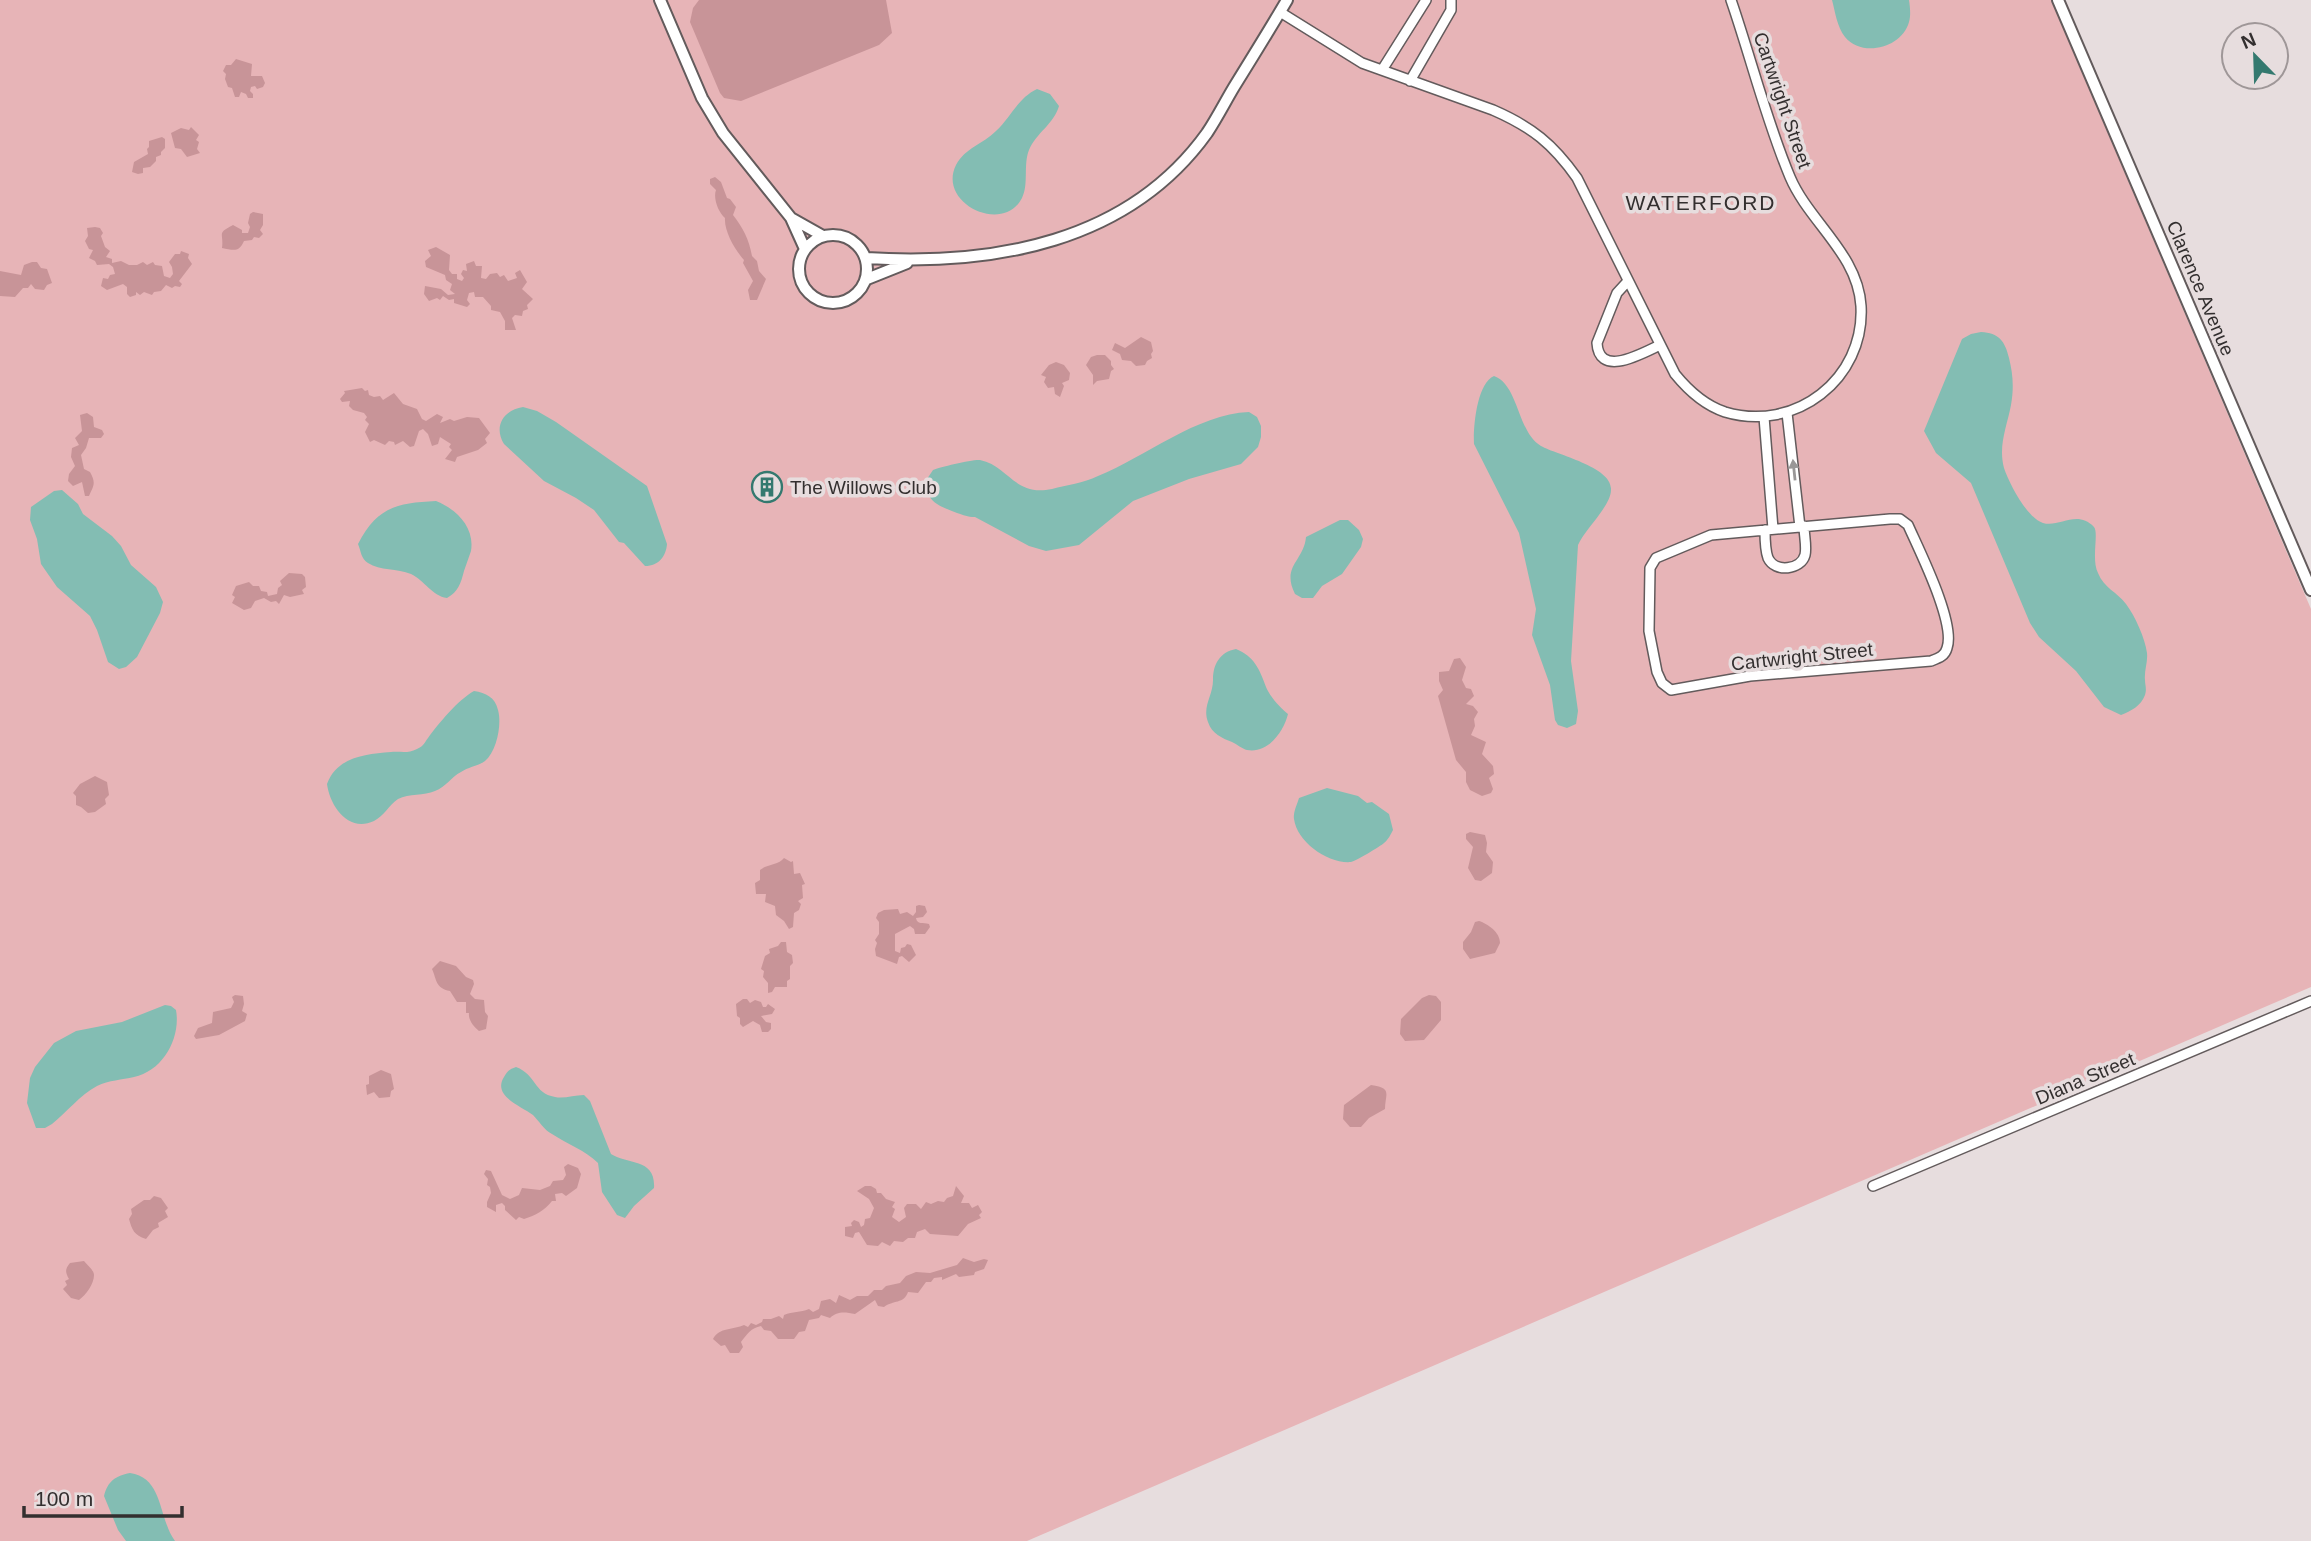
<svg xmlns="http://www.w3.org/2000/svg" width="2311" height="1541" font-family="Arial,sans-serif">
<style>
.green{fill:#e7b4b7}
.forest{fill:#c89498}
.water{fill:#83bdb3}
.lines{fill:none;stroke-linecap:round;stroke-linejoin:round}
.minor-casing{stroke:#635b5c;stroke-width:12}
.tertiary-casing{stroke:#635b5c;stroke-width:14}
.minor{stroke:#fff;stroke-width:9}
.tertiary{stroke:#fff;stroke-width:10}
.oneway{fill:#999797}
.labels{text-anchor:middle;stroke-width:7;stroke-linejoin:round;paint-order:stroke}
.street-label{font-size:19px;fill:#332f2f;stroke:#e7ddde}
.poi-label{font-size:19px;fill:#332f2f;stroke:#e7ddde;text-anchor:start}
.neighbourhood-label{font-size:21px;letter-spacing:2px;fill:#332f2f;stroke:#e7ddde}
</style>
<rect width="100%" height="100%" fill="#e7ddde"/>
<path class="green" d="M0 0H2051L2311 609V987L1027 1541H0Z"/>
<path class="forest" d="M699 0H886L892 33 879 45 741 101 724 98 720 93 690 22 693 8Z
M236 59 252 64 251 76H262L265 83 263 87 257 89 255 86 251 87 250 91 253 94V98H248L246 94 241 92 239 97H235L232 88 228 87 225 79 226 74 223 71 226 65H231Z
M191 127 199 135 196 140 199 142 197 149 200 153 187 157 181 149 175 148 171 133 181 128 189 130Z
M162 137 165 139V148L161 152V155L156 157V161L150 167 143 168V173L138 174 132 172 134 162 148 154 147 149 149 147V141Z
M715 177 721 182 727 198 730 199 736 207 733 215C743 228 749 239 752 256L757 261 759 271 766 279 757 300H750L748 290 753 281 743 263 744 260C735 250 724 231 725 218 718 212 713 198 716 190L710 184V179Z
M253 212 263 214V225L260 230 263 234 259 238 254 237 252 240 244 241C239 253 233 250 222 248 224 232 216 234 233 225L242 230V233H248L250 227 248 223 250 214Z
M95 227 100 228 103 233 101 236 105 247 110 251 106 257 112 259V263L121 261 129 265H137L143 262 147 265 153 262 155 265 162 266 164 276 170 278 173 274 172 267 169 262 175 254H180L181 251 189 254 188 258 192 264 179 281 182 284 180 287 175 286 172 288 166 285 161 291 154 292 152 295 144 292 140 295 136 292V295L130 297 127 294V287L123 284 107 290 101 286 103 278 108 279 110 275 115 274 113 267 109 264 97 265 95 261 89 258 93 250 89 249 85 241 88 236 87 228Z
M436 247 450 255 449 270 452 274H457V279L462 281 464 278 461 274 463 270 467 271 466 264 474 261 476 266H482L481 278 486 279 490 274 497 273 500 277 504 275 508 281 517 278 515 273 520 270 527 282 522 289 533 299 527 305 528 309 523 311 522 316 515 315 512 318 516 330H505V321L500 312 491 310V306L483 297H475L474 292 469 293 467 300 470 304 467 307 454 303V299L449 300 443 296 440 300 437 298 429 301 424 294 425 286 441 289 448 295 455 294 450 290 452 284 446 280 445 275 426 267 425 261 431 256 428 250Z
M32 262H37L41 268 47 269 52 283 47 285 44 290 35 289 31 284 28 288H23L15 297 0 296V271L21 275 24 265Z
M1141 337 1151 342 1153 351 1151 354 1152 358 1147 361 1145 365 1136 366 1131 361 1122 360 1120 354 1112 350 1115 343 1125 348Z
M1097 355H1105L1111 361V365L1114 369 1111 371 1109 379 1097 381 1093 385V375L1086 365 1091 357Z
M1056 362 1064 365 1070 373 1069 380 1062 383 1064 386 1060 397 1055 394 1054 387 1048 388 1044 382 1046 377 1041 375 1049 365Z
M362 388 365 391 368 390 369 395 374 397 380 396 383 400 394 393 403 404 417 409 422 419 426 421 437 414 443 417 440 423 450 419 454 421 467 417 479 418 490 433 485 439 487 443 478 450 457 457 455 462 445 459 452 450 449 447 451 444 440 437 438 444 432 446 428 434 423 429 419 431 414 446 410 447 403 441 395 445 394 442 389 441 385 445 374 440 370 442 365 432 369 424 365 420 367 417 364 413 353 410 349 406 350 401 342 402 340 399 345 393 344 391Z
M87 413 93 417 94 427 102 430 104 434 101 438H89L86 448 81 455 84 469 90 472C96 483 94 485 89 496H85L82 482 73 486 68 481 69 474 75 466 71 457 72 448 79 445 75 438 82 431 80 415Z
M289 573 302 574 305 577 306 587 302 590 304 594 290 597 284 595 279 604 276 601 271 602 264 598 255 601 251 608 244 610 232 603 235 597 232 595 236 586 249 582 253 586H259L261 591 267 592 268 596 277 594 278 588 282 585 280 581Z
M1460 658 1466 667 1462 680 1466 688 1471 689 1474 696 1466 704 1473 706 1478 712 1474 719 1475 726 1471 735 1486 742 1482 754 1493 766 1494 774 1489 778 1493 789 1491 793 1482 796 1470 790 1466 782V772L1456 760 1438 696 1443 690 1439 681V672L1449 671 1454 659Z
M95 776 107 782 109 795 105 799 106 804 95 812 88 813 81 807 76 805V796L73 793 80 784Z
M1470 832 1485 835 1487 843 1486 852 1493 862 1492 873 1481 881 1475 880 1468 868 1473 847 1466 839V834Z
M784 858 791 862 793 861 794 874 800 873 805 884 802 885 803 898 798 901 801 904 799 910 794 913 793 927 789 929 784 921 776 915 775 906 765 902 766 894H756L755 883 760 880V870C767 864 779 865 784 858Z
M919 905 925 906 927 912 923 917 916 918C917 925 923 922 929 924L930 927 925 934H915L914 929 910 926 895 934V951L900 953 901 948 905 947 907 944 911 945 916 955 909 962 902 956 899 957 897 964 876 956 875 949 877 943 875 940 879 934V922L876 918 878 913 884 910 898 909 900 914 907 912 913 916 916 912V906Z
M1479 921C1488 924 1500 932 1500 943L1495 953 1470 959 1463 949V942L1471 932 1475 922Z
M781 942H786L787 952 792 955 793 963 790 966V979L787 981V987H775L772 992 768 993V983L763 977 764 971 761 969 765 956 770 953 769 949 778 946Z
M440 961 456 966 466 977 473 980 474 984 470 994 475 999 484 1000 485 1012 488 1016 486 1029 479 1031C474 1027 468 1020 469 1013H466V1002H457L450 991C435 988 437 980 432 969Z
M235 995 243 996 244 1004 242 1011 247 1014 245 1021 219 1035 196 1039 194 1036 198 1028 212 1023 213 1012 231 1008 234 1002 232 997Z
M1429 995 1436 996 1441 1002V1020L1424 1040 1405 1041 1400 1034 1401 1019 1422 998Z
M743 999H747L750 1003 755 1000 761 1002 763 1007H766L768 1004 775 1009 772 1014 761 1016 766 1022 771 1023V1029L768 1032H762L760 1025 753 1021 743 1027 740 1024V1018L737 1016 736 1004Z
M381 1070 391 1074 394 1089 391 1091 390 1097 379 1098 374 1092 367 1095 366 1085 369 1084V1076Z
M1371 1085C1393 1088 1385 1094 1385 1109L1369 1118 1361 1127H1350L1343 1119 1344 1105Z
M568 1164 578 1168 581 1174 577 1188 566 1196 562 1193 555 1194 556 1201H552C544 1211 536 1215 524 1219L519 1217 516 1220 505 1210V1206L502 1203 496 1205V1212L487 1207V1202L491 1193 490 1187 487 1185 488 1179 484 1174 486 1170 491 1171 502 1195 510 1199 519 1195 522 1188 540 1190 550 1186 553 1181 563 1180 566 1175 564 1167Z
M865 1186H871L876 1189 877 1193H881L886 1199 895 1202 892 1207 895 1209 892 1217 899 1222 906 1217 904 1208 907 1204H916L921 1209 926 1202 931 1204 938 1201 944 1202 947 1198 953 1196 956 1186 964 1196 961 1203H969L972 1208 978 1205 982 1212 979 1215 981 1218 968 1224 958 1236 930 1234 925 1229 917 1232 915 1238H908L903 1242 894 1241 890 1246 882 1242 878 1246 867 1245 859 1232 855 1233 853 1238 845 1236V1227L852 1226 851 1223 854 1220 859 1222 861 1227 864 1225 865 1219 870 1218 874 1208 869 1199 857 1191Z
M154 1196 161 1198 168 1208 165 1211 168 1217 158 1223 159 1227 153 1230 146 1239C134 1235 132 1230 129 1219L132 1214 131 1209 144 1200H150Z
M963 1258 974 1262 984 1259 988 1260 984 1269 975 1272 974 1275 959 1277 956 1274 942 1280V1277L934 1278 931 1282H926L918 1293 908 1292C904 1304 893 1300 884 1307L878 1306 875 1300 855 1314C845 1312 837 1311 830 1318L821 1315 819 1318 809 1320 805 1331 799 1332 794 1339H778L771 1331 764 1330 761 1326C751 1328 747 1334 741 1342L743 1347 739 1353H730L725 1345 721 1346 713 1339C719 1327 734 1330 744 1325L748 1327 751 1323 756 1325 762 1322 763 1319H771L779 1316 783 1319 784 1315C793 1311 800 1313 809 1309L813 1312 819 1309 821 1301 830 1299 836 1303 839 1295 850 1300 857 1296H868L874 1290H882L886 1286 900 1283 906 1276 916 1272 930 1273 957 1265Z
M84 1261C87 1265 94 1270 94 1275 94 1284 86 1295 79 1300L71 1298 63 1289 67 1285 65 1281 69 1279C65 1272 65 1269 70 1263Z"/>
<path class="water" d="M1832 0H1909C1910 7 1911 15 1909 22 1902 48 1862 58 1845 37 1837 27 1835 11 1832 0Z
M1037 89 1050 94 1059 106C1054 124 1036 133 1029 150 1023 165 1029 184 1022 198 1003 235 937 203 956 165 965 148 983 144 996 131 1011 117 1018 98 1037 89Z
M1981 332C1999 333 2005 341 2009 358 2013 374 2014 388 2011 405 2007 426 1998 446 2004 468 2009 483 2027 518 2043 523 2059 528 2077 509 2094 527 2099 533 2091 559 2098 573 2104 588 2117 592 2126 604 2135 616 2145 638 2147 653 2148 662 2144 671 2145 680 2145 685 2147 689 2145 695 2141 706 2131 711 2121 715L2104 707 2076 671 2039 637 2030 623 1971 483 1936 453 1924 431 1962 339 1971 334Z
M1494 376C1519 385 1517 432 1541 446 1557 455 1613 467 1611 490 1611 506 1585 529 1578 545L1571 661 1578 711 1576 724 1567 728 1558 725 1555 720 1550 685 1532 635 1536 609 1519 533 1474 444C1473 427 1477 383 1494 376Z
M523 407 537 411 556 422 647 486 667 544C666 556 659 566 645 566L624 543 619 542 594 510 576 498 544 481 504 444C493 426 504 410 523 407Z
M1249 412 1257 417 1261 426V437L1258 447 1241 464 1189 479 1133 501 1079 545 1046 551 1029 546 975 517C967 517 964 515 957 513 940 506 927 503 925 482L933 470C940 467 973 459 980 460 1009 466 1014 497 1052 489 1067 485 1083 483 1098 476 1145 457 1197 414 1249 412Z
M62 490 78 504 83 514 112 536 121 546 131 565 156 587 163 602 160 613 137 657 126 667 119 669 108 662 97 630 90 616 57 587 41 564 37 539 30 520 31 507 54 491Z
M436 501C456 509 475 527 471 551 469 557 466 565 464 571 461 583 458 592 447 598 432 596 424 580 411 574 397 568 380 571 368 563 361 559 361 551 358 544 377 507 397 503 436 501Z
M1340 520H1348L1359 530 1363 539 1361 547 1342 574 1322 586 1313 598H1302L1295 594C1281 566 1304 561 1306 537Z
M1236 649C1254 656 1260 670 1266 687 1270 697 1281 708 1288 714 1284 731 1268 754 1247 750 1242 749 1237 744 1232 742 1222 738 1212 734 1208 722 1202 706 1213 696 1213 680 1213 664 1220 652 1236 649Z
M474 691C486 693 495 697 498 710 502 724 497 751 485 761 478 766 468 767 461 772 451 777 446 787 435 791 424 796 409 793 398 799 389 805 384 816 374 821 348 833 330 806 327 784 337 757 365 754 391 752 401 751 407 754 417 749 424 746 424 743 428 738 439 723 458 700 474 691Z
M1327 788 1358 796 1367 803 1372 802 1389 814 1393 830C1391 834 1388 840 1384 843 1381 846 1354 862 1351 862 1328 864 1297 842 1294 819 1293 812 1297 805 1299 798Z
M165 1005 171 1006 176 1010C181 1038 163 1071 134 1077 122 1080 109 1080 97 1086 80 1095 67 1112 52 1124L45 1128H36L27 1103 30 1078 35 1067 54 1043 76 1031 122 1022Z
M516 1067C537 1075 533 1093 555 1097 564 1099 574 1095 584 1095L590 1101 611 1154C628 1165 656 1158 654 1188L634 1206 625 1218 617 1215 602 1192 598 1163C585 1150 567 1144 552 1134 544 1130 539 1121 533 1115 521 1106 492 1096 504 1077 507 1071 510 1069 516 1067Z
M130 1473C164 1478 158 1518 175 1541H126L118 1530 104 1496C108 1481 115 1476 130 1473Z"/>
<g class="lines">
<g class="minor-casing">
<path id="minor" d="M1280 12 1362 63 1493 110C1532 127 1553 144 1577 178L1675 374C1688 390 1704 405 1725 412 1795 433 1865 379 1861 306 1858 254 1809 222 1790 177 1766 120 1751 58 1731 0
M1382 70 1426 0
M1410 81 1451 10V0
M1628 281 1617 293 1597 343C1599 378 1641 354 1660 345
M1787 413 1800 527
M1764 417 1773 529
M1890 519H1900L1908 525C1919 550 1956 623 1947 648 1945 656 1939 658 1931 661L1750 676 1671 690 1662 683 1657 672 1649 631 1650 568 1656 558 1711 535Z
M1765 530C1765 538 1765 550 1768 558 1775 573 1801 570 1805 555 1807 547 1804 535 1804 526
M1873 1186 2311 1001"/>
</g>
<g class="tertiary-casing">
<path id="tertiary" d="M660 0 702 98 723 133 791 218 823 236
M2058 0 2311 590
M791 218 805 249
M799 269a34 34 0 1 1 68 0a34 34 0 1 1-68 0Z
M866 258C993 266 1128 243 1207 133 1217 118 1225 102 1234 87 1252 58 1270 29 1287 0
M867 279 907 263"/>
</g>
<use href="#minor" class="minor"/>
<use href="#tertiary" class="tertiary"/>
</g>
<defs><path id="oneway-solid" d="M-6-.8H1V-3.2L6.5 0L1 3.2V.8H-6Z" transform="scale(1.75)"/></defs>
<use class="oneway" href="#oneway-solid" transform="translate(1794 470) rotate(-96)"/>
<defs>
<g id="building-ring" transform="scale(1.575)"><circle r="9.5" fill="#e7ddde" stroke="#34796f" stroke-width="1.5"/><path d="M-4-6H4V6H1V3H-1V6H-4ZM-2.5-4.3h1.7v1.8h-1.7ZM.8-4.3h1.7v1.8H.8ZM-2.5-1h1.7V.8h-1.7ZM.8-1h1.7V.8H.8Z" fill="#34796f"/></g>
</defs>
<g fill-rule="evenodd">
<use href="#building-ring" x="767" y="487"/>
</g>
<g class="labels">
<g class="street-label">
<text transform="translate(1783 100) rotate(71)" y="7">Cartwright Street</text>
<text transform="translate(2201 288) rotate(67)" y="7">Clarence Avenue</text>
<text transform="translate(1802 656) rotate(-6)" y="7">Cartwright Street</text>
<text transform="translate(2085 1078) rotate(-23)" y="7">Diana Street</text>
</g>
<g class="poi-label">
<text x="790" y="494">The Willows Club</text>
</g>
<g class="neighbourhood-label">
<text x="1701" y="210">WATERFORD</text>
</g>
</g>
<g transform="translate(2255 56) rotate(337)"><circle r="33" fill="#e7ddde" stroke="#9f9798" stroke-width="2"/>
<path d="M0-5L12 26L0 18L-12 26Z" fill="#34796f"/>
<text y="-10" font-size="19" font-weight="bold" text-anchor="middle" fill="#332f2f">N</text>
</g>
<path d="M24 1506v10h158v-10" fill="none" stroke="#332f2f" stroke-width="3.5"/>
<text x="35" y="1506" font-size="21" fill="#332f2f" stroke="#e7ddde" stroke-width="5" paint-order="stroke">100 m</text>
</svg>
